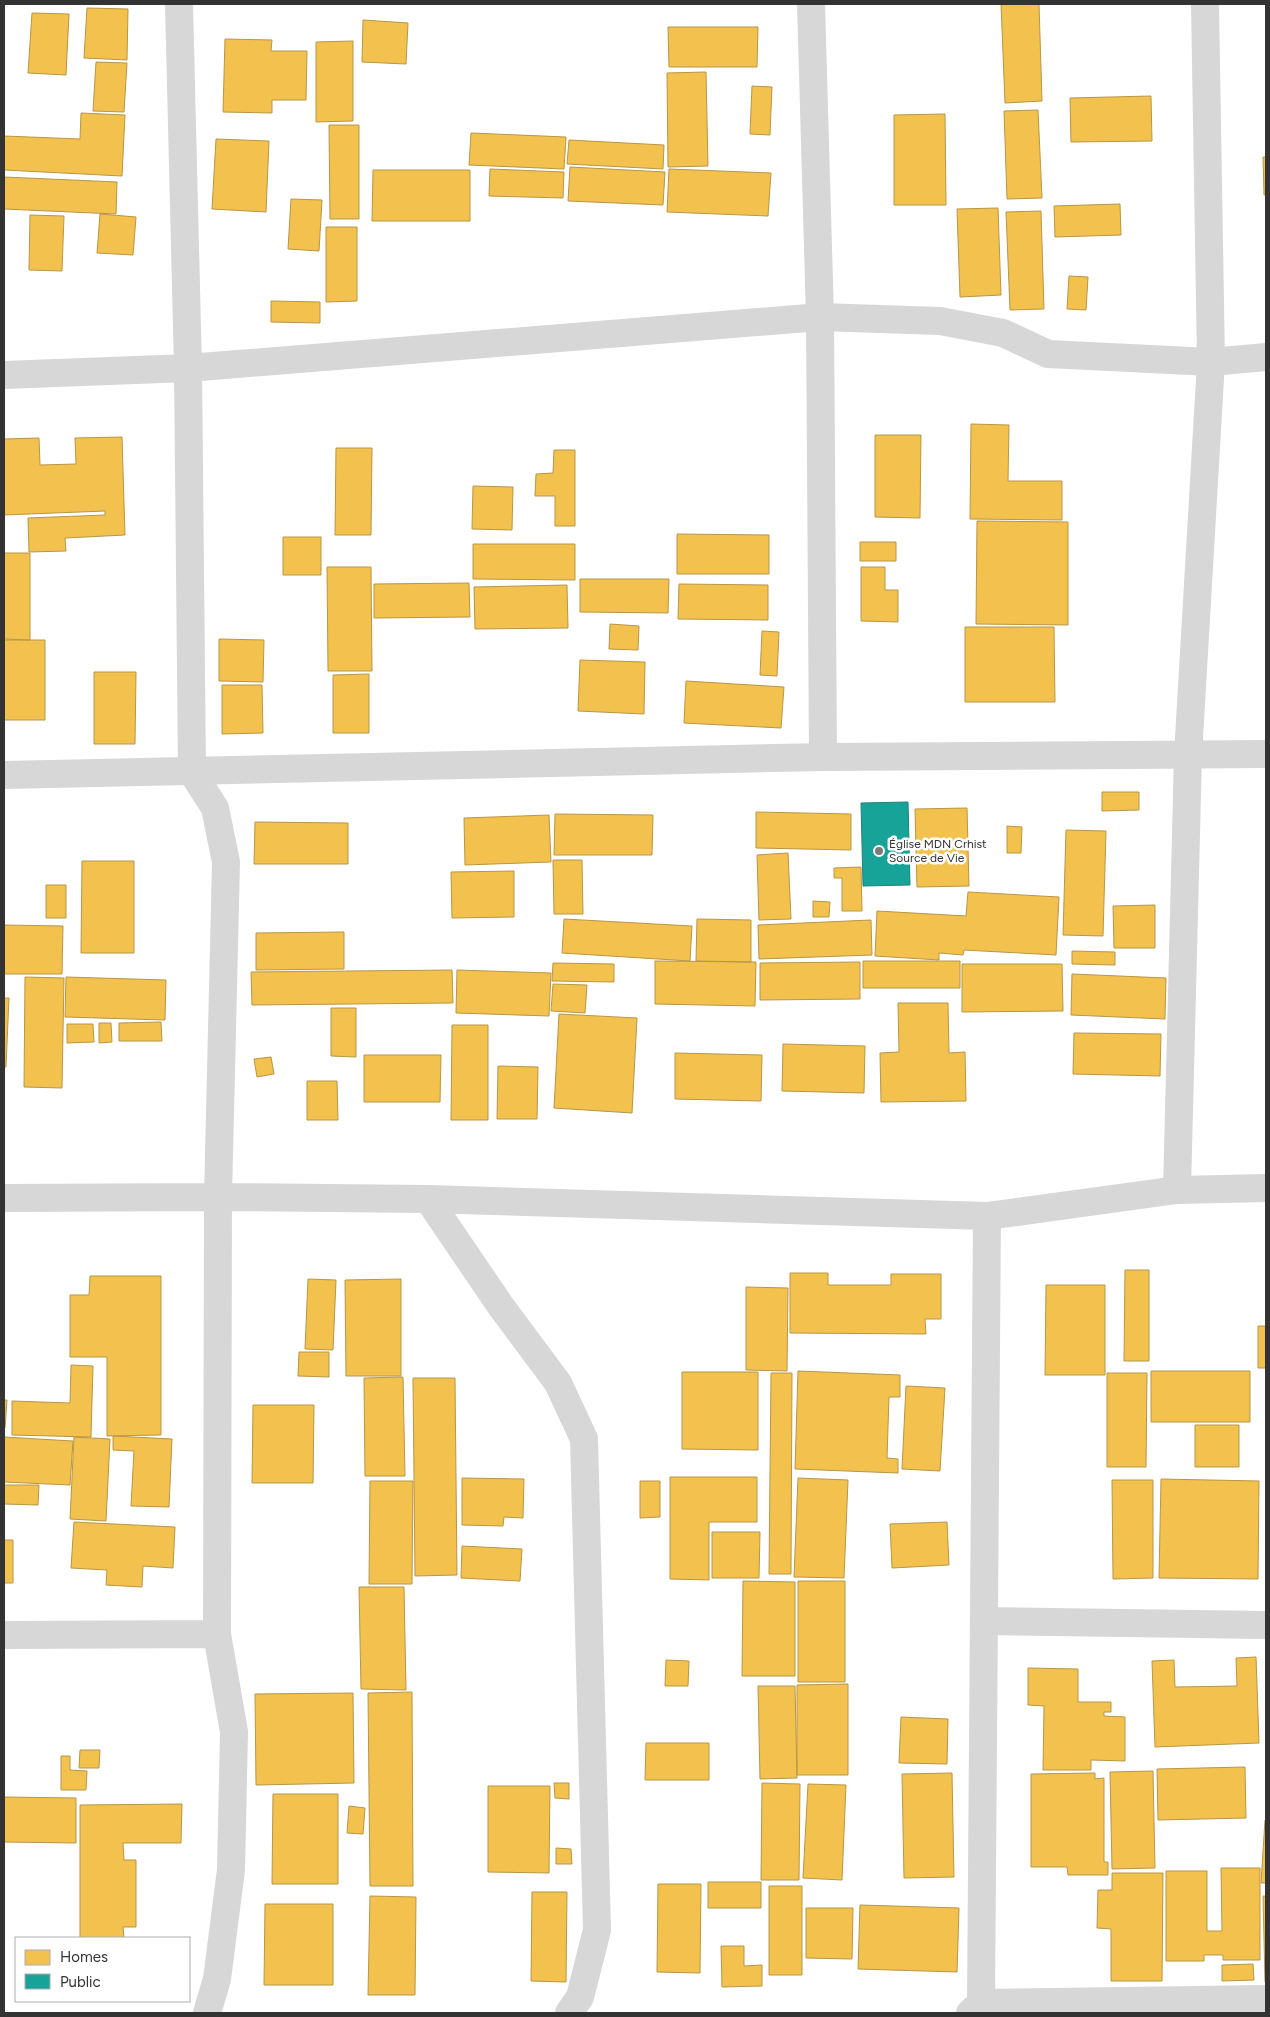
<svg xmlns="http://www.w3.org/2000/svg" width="1270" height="2017" font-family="Figtree,sans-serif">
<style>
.homes{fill:#f2c14e;stroke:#b99646}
.public{fill:#17a398;stroke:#1f817a}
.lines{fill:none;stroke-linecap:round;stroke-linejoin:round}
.minor{stroke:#d7d7d7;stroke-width:28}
.poi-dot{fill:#7a7a7a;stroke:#fff;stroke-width:2}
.labels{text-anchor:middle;stroke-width:5;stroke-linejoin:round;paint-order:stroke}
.poi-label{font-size:12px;fill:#333;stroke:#fff;text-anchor:start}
</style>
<rect width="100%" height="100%" fill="#fff"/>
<path class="homes" d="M1001 4H1039L1042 101 1005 103Z
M87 8 128 9 127 60 84 58Z
M32 13 69 14 66 75 28 73Z
M363 20 408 23 406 64 362 62Z
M668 27H758L757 67H669Z
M225 39 272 40 271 51H307L306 100H272V113L223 112Z
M353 41V121L316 122V42Z
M96 62 127 63 124 112 93 111Z
M706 72 708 166 668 167 667 73Z
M752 86 772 87 770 135 750 134Z
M1151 96 1152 141 1071 142 1070 98Z
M1038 110 1042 198 1007 199 1004 111Z
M81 113 125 115 122 176 4 170V136L80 139Z
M945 114 946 205H894V115Z
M329 125H359V219H330Z
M471 133 566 137 564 169 469 165Z
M216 139 269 141 266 212 212 209Z
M569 140 664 145 663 169 567 164Z
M1263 157H1266V195H1264Z
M570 167 665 172 663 205 568 201Z
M490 169 564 172 563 198 489 196Z
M669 169 771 173 768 216 667 212Z
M373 170H470V221H372Z
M4 177 117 182 116 214 4 209Z
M291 199 322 200 319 251 288 249Z
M1120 204 1121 235 1055 237 1054 206Z
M998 208 1001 295 960 297 957 209Z
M1041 211 1044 309 1010 310 1006 212Z
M100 214 136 217 133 255 97 253Z
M30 215 64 216 62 271 29 270Z
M326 227H357V301L326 302Z
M1069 276 1088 277 1086 310 1067 309Z
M271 301 320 302V323L271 322Z
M971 424 1009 425 1008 481H1062V520L970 519Z
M875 435H921L920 518 875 517Z
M122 437 125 535 65 538 66 551 29 552 28 518 105 515V511L4 515V439L39 438 40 465 76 464 75 438Z
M336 448H372L371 535H335Z
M554 450H575V526H555V496H535L536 474 553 473Z
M473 486 513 487 512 530 472 529Z
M977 521 1068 522V625L976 624Z
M677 534 769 535V574H677Z
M283 537H321V575H283Z
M860 542H896V561H860Z
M473 544H575V580L473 579Z
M4 553H30V640L4 639Z
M327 567H371L372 671H328Z
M861 567H885V590H898V622L861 621Z
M580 579H669L668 613 580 612Z
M469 583 470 617 374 618V584Z
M679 584 768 585V620L678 619Z
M567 585 568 628 475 629 474 587Z
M610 624 639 626 638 650 609 649Z
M965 627H1054L1055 702H965Z
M762 631 779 632 777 676 760 675Z
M219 639 264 640 263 682 219 681Z
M4 640H45V720H4Z
M580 660 645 662 644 714 578 711Z
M94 672H136L135 744H94Z
M369 674V733H333V675Z
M686 681 784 687 781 728 684 723Z
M222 685H262L263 733 222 734Z
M1102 792H1139V810L1102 811Z
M967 808 969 886 917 887 915 809Z
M756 812 851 814V850L756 848Z
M555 814 653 815 652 855H554Z
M549 815 551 862 465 865 464 818Z
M255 822 348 823V864H254Z
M1007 826 1022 827 1021 853H1007Z
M1066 830 1106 831 1103 936 1063 935Z
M788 853 791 919 759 920 757 855Z
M553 860H582L583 914H554Z
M82 861H134V953H81Z
M861 867 862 911H842V878H834V868Z
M514 871V917L452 918 451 872Z
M46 885H66V918H46Z
M968 892 1059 897 1056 955 964 950 963 955 939 953V960L875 956 877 911 966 916Z
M813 901 830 902 829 917H813Z
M1155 905V948H1114L1113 906Z
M564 919 692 926 690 961 562 953Z
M697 919 751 920V962L696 961Z
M871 920 872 955 759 959 758 925Z
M4 925 63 926 62 974H4Z
M344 932V969L256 970V933Z
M1072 951 1115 952V965L1072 964Z
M655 961 756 962 755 1006 655 1004Z
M863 961H960V988H863Z
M860 962V999L760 1000V963Z
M553 963 614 964V982L552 981Z
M962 964H1062L1063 1011 962 1012Z
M452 970 453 1003 252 1005 251 972Z
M457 970 551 973 549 1016 456 1013Z
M1072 974 1166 978 1165 1019 1071 1015Z
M25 977 64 978 62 1088 24 1087Z
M66 977 166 980 165 1020 65 1017Z
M553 984 587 985 585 1013 551 1011Z
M4 998H9L6 1067H4Z
M898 1003H948L949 1053 965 1052 966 1101 881 1102 880 1053 899 1052Z
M331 1008H356V1057L331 1056Z
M559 1014 637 1018 632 1113 554 1108Z
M161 1022 162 1041H119V1023Z
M99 1023H111L112 1042 99 1043Z
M67 1024H93L94 1042 67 1043Z
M452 1025H488V1120H451Z
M1074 1033 1161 1034 1160 1076 1073 1074Z
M783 1044 865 1046 864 1093 782 1091Z
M675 1053 762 1055 761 1101 675 1099Z
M364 1055H441L440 1102H364Z
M271 1057 274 1074 257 1077 254 1059Z
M498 1066 538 1067 537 1119H497Z
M307 1081H337L338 1120H307Z
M1125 1270H1149V1361H1124Z
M790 1273H828V1285H891V1274H941V1319H925L926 1334 790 1333Z
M90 1276H161V1435L107 1436V1357H70V1295H89Z
M308 1279 336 1280 333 1350 305 1349Z
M401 1279V1376H346L345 1280Z
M1046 1285H1105V1375H1045Z
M746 1287 788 1288 787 1371 746 1370Z
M1258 1326H1266V1368H1258Z
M299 1352H329V1377L298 1376Z
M71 1365 93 1366 91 1437 12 1435V1401L70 1403Z
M798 1371 900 1375V1397H889L887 1458 898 1459V1473L795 1469Z
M1151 1371H1250V1422H1151Z
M682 1372H758V1450L682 1449Z
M771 1373H792L791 1574H769Z
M1107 1373H1147L1146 1467H1107Z
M403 1377 405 1476H365L364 1378Z
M413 1378H455L457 1575 415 1576Z
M906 1386 945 1388 940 1471 902 1469Z
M4 1400H7L5 1428H4Z
M253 1405H314L313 1483H252Z
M1195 1425H1239V1467H1195Z
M113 1436 172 1439 169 1507 131 1506 134 1451 113 1450Z
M4 1437 73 1441 70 1485 4 1482Z
M74 1437 110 1439 106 1521 70 1519Z
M670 1477H757V1522H709V1580L670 1579Z
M462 1478 524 1479 523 1518 504 1517 503 1526 462 1525Z
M798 1478 848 1480 844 1578 794 1577Z
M1161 1479 1259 1481 1258 1579 1159 1578Z
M1112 1480H1153V1578L1113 1579Z
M370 1481H413L412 1584H369Z
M640 1481H660V1517L640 1518Z
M4 1485H39L38 1505 4 1504Z
M74 1522 175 1527 173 1568 143 1566 142 1587 106 1585 107 1570 71 1568Z
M947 1522 949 1565 892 1568 890 1524Z
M712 1532H760L759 1578H712Z
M4 1540H13V1583H4Z
M462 1546 522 1549 520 1581 461 1578Z
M743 1581 795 1582V1676H742Z
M798 1581H845V1682H798Z
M359 1587H404L406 1690 361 1689Z
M1256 1657 1259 1743 1155 1747 1152 1661 1174 1660 1175 1687 1237 1686 1236 1658Z
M666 1660 689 1661 688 1686H665Z
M1028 1668 1078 1669V1702H1111V1712H1104V1716L1125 1717V1761L1091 1760V1770H1043L1044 1706 1028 1705Z
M848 1684V1775H797V1685Z
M758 1686H795L797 1778 760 1779Z
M412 1692 413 1886H370L368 1693Z
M353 1693 354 1783 256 1785 255 1694Z
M901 1717 948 1719 947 1764 899 1763Z
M646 1743H709V1780H645Z
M80 1750H100L99 1768H79Z
M61 1756H70V1770L87 1771 86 1790H61Z
M1245 1767 1246 1818 1158 1820 1157 1769Z
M1153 1771 1155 1868 1112 1869 1110 1772Z
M952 1773 954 1877 904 1878 902 1774Z
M1095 1773V1779L1104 1778V1862H1108V1875H1068L1067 1867H1031V1774Z
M554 1783H569V1799L555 1798Z
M762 1783 800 1784 799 1880H761Z
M808 1784 846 1785 842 1880 803 1878Z
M488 1786H550L549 1873 488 1872Z
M273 1794H338V1884H272Z
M4 1797 76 1798V1843L4 1842Z
M182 1804 181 1843H123L124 1860H136V1927H123L124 1938H80V1805Z
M349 1806 365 1808 363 1834 347 1833Z
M1265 1820H1266V1883H1261Z
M556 1848 571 1849 572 1864H556Z
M1221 1868H1260V1960H1223V1955H1204V1961H1166V1871H1207V1931H1222Z
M1112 1873H1163L1162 1981H1111V1929L1097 1928 1098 1890H1112Z
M708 1882H761V1908H708Z
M658 1884H701L700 1973 657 1972Z
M769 1886H802V1975H769Z
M532 1892H567L566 1982 531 1981Z
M370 1896 416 1897 415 1995H368Z
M1263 1896H1266V1982H1265Z
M265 1904H333V1985H264Z
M860 1905 959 1908 957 1972 858 1969Z
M806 1908H853L852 1959 806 1958Z
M721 1946H744V1966L762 1965V1986L722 1987Z
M1253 1964 1254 1980 1222 1981V1965Z"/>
<path class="public" d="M908 802 910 885 863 886 861 803Z"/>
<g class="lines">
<path class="minor" d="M179 4 188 368 192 772 215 808 226 862 218 1197 217 1634 234 1732 231 1870 217 1979 207 2013
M811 4 820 317 823 757
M4 375 188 368 820 317 940 321 1003 333 1048 354 1211 362 1266 357
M4 775 823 757 1266 754
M1177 1190 1188 755 1211 362 1205 4
M4 1198 218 1197 428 1199 987 1216 1177 1190 1266 1188
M428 1199 500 1305 558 1383 584 1439 597 1930 580 1997 569 2013
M984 1621 1266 1625
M4 1635 217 1634
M981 2003 987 1216
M970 2013 981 2003 1266 1999"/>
</g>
<circle class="poi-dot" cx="879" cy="851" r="5"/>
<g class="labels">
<g class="poi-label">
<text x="889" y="848">Église MDN Crhist<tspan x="889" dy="14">Source de Vie</tspan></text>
</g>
</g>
<rect width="1270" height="2017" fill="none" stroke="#333333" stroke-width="10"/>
<rect x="15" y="1937" width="175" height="65" fill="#ffffff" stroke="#adadad"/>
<rect x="25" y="1950" width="25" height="15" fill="#f2c14e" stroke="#adadad"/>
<text x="60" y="1962" font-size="15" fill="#333333">Homes</text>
<rect x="25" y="1974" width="25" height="15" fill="#17a398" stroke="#adadad"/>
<text x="60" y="1987" font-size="15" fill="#333333">Public</text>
</svg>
